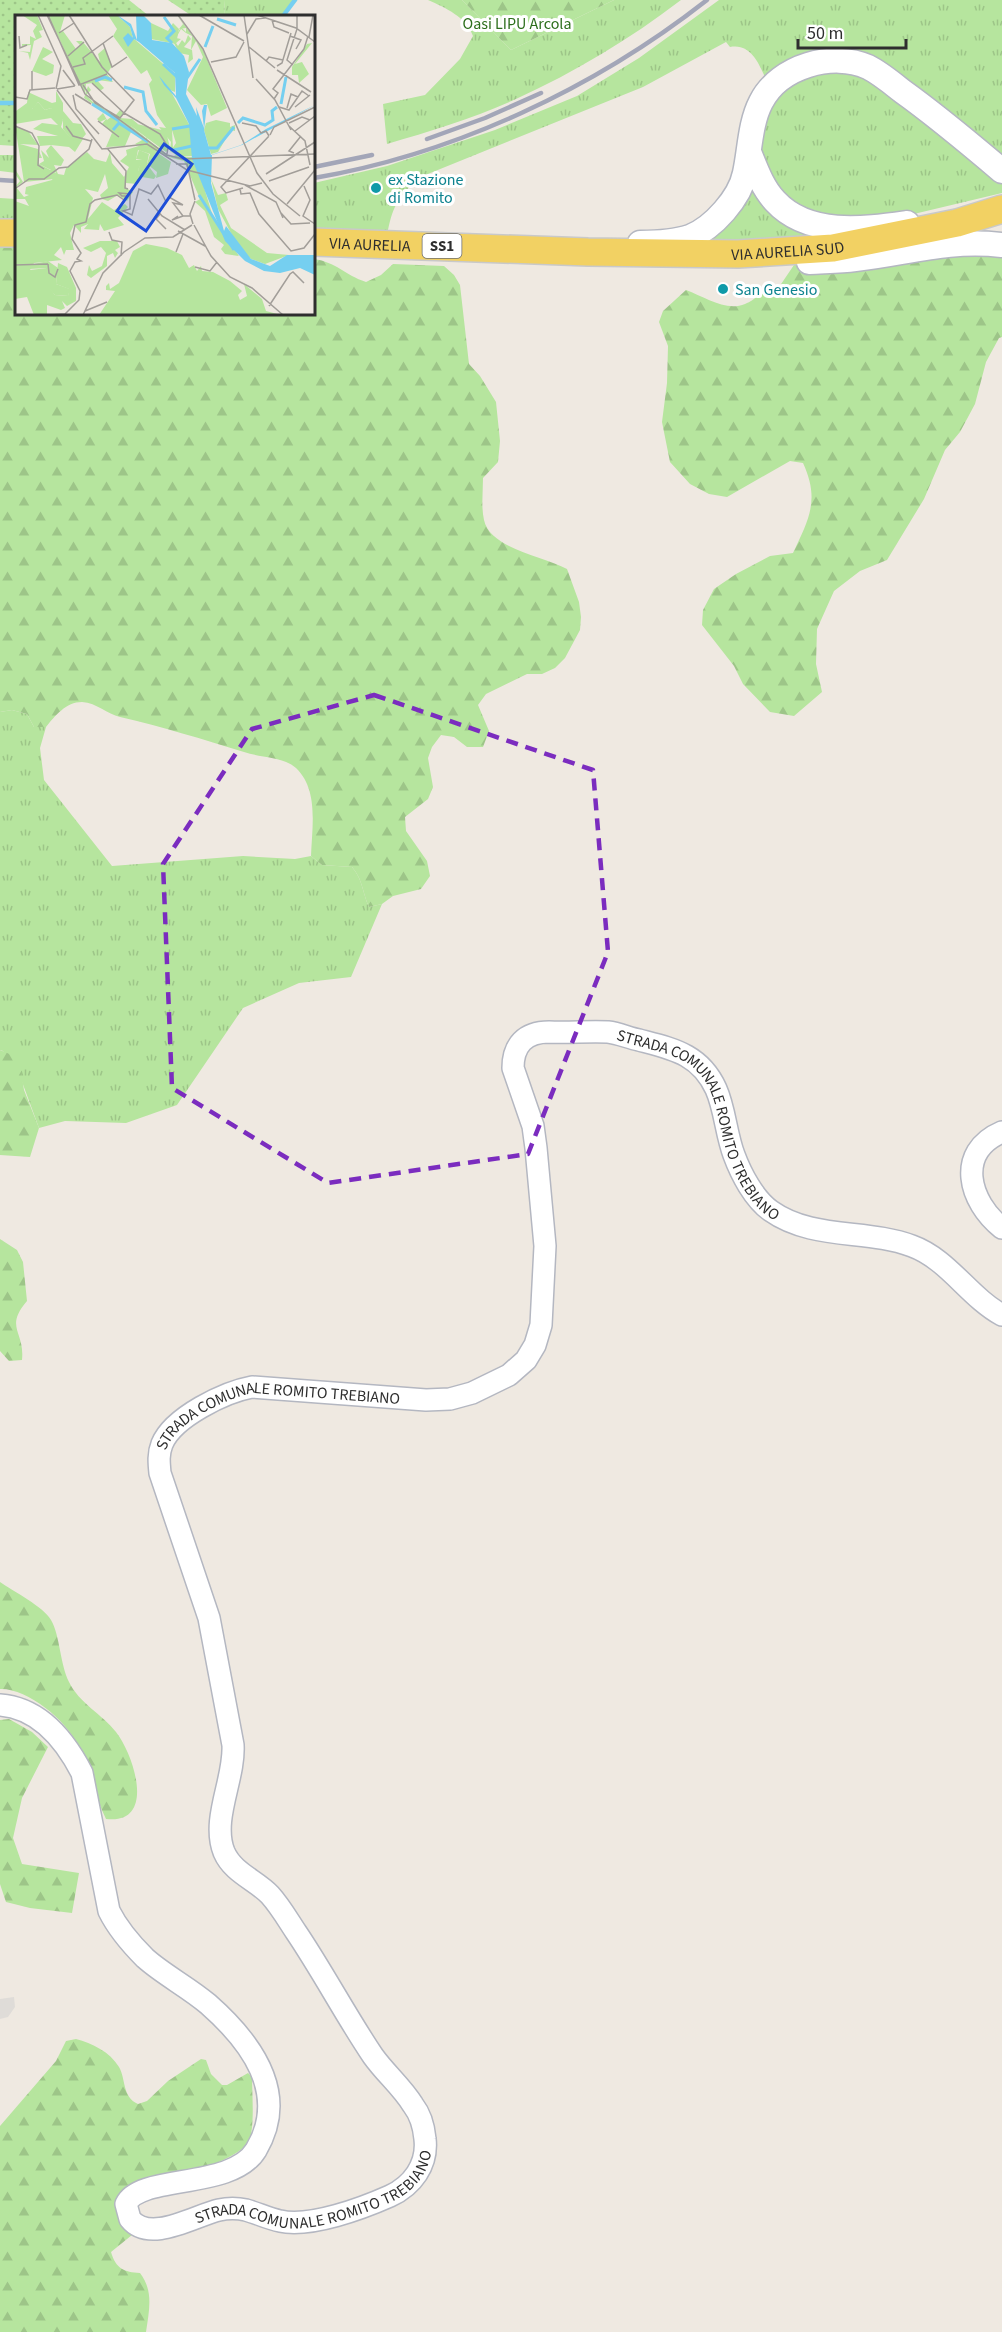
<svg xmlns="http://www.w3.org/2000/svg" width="1002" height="2332" font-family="'Source Sans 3',sans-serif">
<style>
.grass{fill:url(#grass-tufts)}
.forest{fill:url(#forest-firs)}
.garden{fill:url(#garden-dots)}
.plaza{fill:#dfdcd8}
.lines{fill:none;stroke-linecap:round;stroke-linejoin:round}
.stream{stroke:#75cff0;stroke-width:4.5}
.tertiary-casing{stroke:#b4b7c1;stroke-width:24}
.secondary-casing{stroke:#b4b7c1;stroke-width:27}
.primary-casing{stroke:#c9c9c9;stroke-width:30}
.tertiary{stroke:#fff;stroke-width:21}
.secondary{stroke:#fff;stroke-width:24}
.primary{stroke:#f2d163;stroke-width:27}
.rail{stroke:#a3a6b8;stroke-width:4.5}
.marked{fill:none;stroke:#7b2cbf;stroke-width:4.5;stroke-dasharray:12 8;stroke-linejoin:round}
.culture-dot{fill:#0f9aa8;stroke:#fff;stroke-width:2}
.labels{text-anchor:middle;stroke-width:6;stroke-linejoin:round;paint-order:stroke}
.shield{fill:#fff;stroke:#6d6d6d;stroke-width:1.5}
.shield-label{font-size:15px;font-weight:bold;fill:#2e2e2e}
.park-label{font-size:16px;fill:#2c6e1b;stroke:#fff}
.culture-label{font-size:16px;fill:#0d838f;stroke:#fff;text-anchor:start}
.street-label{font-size:16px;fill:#2e2e2e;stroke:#fff}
.inset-river{fill:none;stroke:#75cff0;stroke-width:3}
.inset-road{fill:none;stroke:#a29e99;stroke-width:1.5}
.view{fill:#1d4ed8;fill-opacity:0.15;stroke:#1d4ed8;stroke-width:3}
.inset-edge{fill:none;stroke:#2e2e2e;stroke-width:3}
</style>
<defs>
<pattern id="grass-tufts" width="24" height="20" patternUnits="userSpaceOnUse" patternTransform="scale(1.5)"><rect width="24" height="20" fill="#b6e59e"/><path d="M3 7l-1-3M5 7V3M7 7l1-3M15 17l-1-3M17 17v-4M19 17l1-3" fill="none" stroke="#9dc588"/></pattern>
<pattern id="forest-firs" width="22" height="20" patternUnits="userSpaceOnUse" patternTransform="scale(1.5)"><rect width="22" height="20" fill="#b6e59e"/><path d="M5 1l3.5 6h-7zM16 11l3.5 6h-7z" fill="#9dc588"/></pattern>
<pattern id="garden-dots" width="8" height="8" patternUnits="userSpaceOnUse" patternTransform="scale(1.5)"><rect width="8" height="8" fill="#b6e59e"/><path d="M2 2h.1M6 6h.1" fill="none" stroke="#9dc588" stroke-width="1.8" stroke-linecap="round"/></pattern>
</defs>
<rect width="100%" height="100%" fill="#efe9e1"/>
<path class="grass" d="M225 0H293L282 16H224Z
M428 0H462L511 50 614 0H681C630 39 575 72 516 99 475 118 431 131 387 144L383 104 425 95 460 59 473 36C466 17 446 8 428 0Z
M719 0H1002V158L887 64 766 79C759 64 751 43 730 47L726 42 643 87 418 178C397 199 392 207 387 236L314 233V183L387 166 495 130 577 96 639 58Z
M830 70 869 75 1002 179V193L876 223 808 217 766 177 757 136 769 105 789 85 811 75Z
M0 155H16V173L0 171Z
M748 186 759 198 816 235 814 240 699 247Z
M0 198 16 199V221H0Z
M12 710 27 714 34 727H46L40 748 44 780 112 866 243 856 295 859 311 856 322 865 352 867C363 880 362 891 369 907L382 904 351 977 299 983 243 1008 177 1105 126 1123 65 1121 39 1128 21 1079 3 1051 0 1050V712Z"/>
<path class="forest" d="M462 0H614L511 50Z
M1002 245V337L999 338 986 362 975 404 960 432 945 450 924 499 887 560 860 571 834 591 817 629 816 664 822 692 794 716 770 712 743 684 734 666 702 625 703 610 714 589 736 574 770 556 793 553C809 519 820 500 803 463L790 461 727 497 709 494 690 484 670 462 662 422 667 383 668 346 659 322 663 311 686 290C705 297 726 312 745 304 761 297 754 293 775 293L796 262Z
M0 247H16V314H314V259C336 262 345 275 366 282L381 275 393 264 444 266 454 275 460 285 469 364 480 376 496 402 500 441 498 462 483 478C483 492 481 506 484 520 490 549 544 556 567 569L579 602 581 617 580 630 565 658 555 668 542 674H527L486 694 478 705 489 731 483 747H467L454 737 441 735 432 747 428 758 433 787 428 799 405 817 406 831 427 861 430 876 421 889 393 896 382 904 369 907C362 891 363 880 352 867L322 865 311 856C312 827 319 790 296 768 282 756 261 758 244 752 202 739 163 727 120 717 107 714 97 703 82 702 66 702 55 716 46 727H34L27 714 12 710 0 712Z
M0 1050 19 1058 24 1090 39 1128 30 1157 0 1155Z
M0 1239 17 1250 23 1262 27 1301C4 1328 25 1331 22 1360L9 1361 0 1351Z
M0 1582C13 1591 44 1607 51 1620 60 1635 60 1664 69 1682 79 1703 102 1714 116 1732 134 1755 157 1825 106 1819 94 1795 89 1768 77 1744 66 1720 27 1688 0 1689Z
M9 1719 32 1732 48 1747 22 1798 13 1838 22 1864 79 1873 72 1913 30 1908 6 1902 0 1884V1720Z
M76 2039C92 2043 110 2052 119 2067 126 2079 122 2097 138 2104L147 2101 168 2081 201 2059 206 2060 211 2074 222 2085H227L248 2073 252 2077C252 2092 255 2127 249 2141 239 2162 151 2186 127 2194L132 2235 111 2252C116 2269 124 2272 140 2273 154 2291 149 2311 146 2332H0V2126L56 2061 66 2041Z"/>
<path class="garden" d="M0 0H129L149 16H16V146L0 145Z
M168 0H225L224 16H192Z"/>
<path class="plaza" d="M14 1997 15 2007 8 2017 0 2019V1999Z"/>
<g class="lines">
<path class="stream" d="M283 16 295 0
M0 103H16"/>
<g class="tertiary-casing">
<g id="tertiary">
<path d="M1002 1132C955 1152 969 1202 1002 1228"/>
<path id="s1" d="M0 1705C40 1708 65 1740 82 1773L109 1911C118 1929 131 1944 145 1958 164 1975 188 1987 208 2004 250 2041 290 2093 256 2150 232 2190 140 2174 126 2204L130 2219C150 2244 196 2215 219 2210 228 2208 237 2208 246 2210 257 2213 269 2219 280 2221 310 2228 363 2208 390 2196 412 2186 428 2165 425 2139 424 2128 420 2114 413 2105 402 2087 385 2073 373 2056 346 2016 323 1972 296 1932 288 1920 280 1906 270 1895 256 1880 233 1873 224 1852 211 1819 235 1779 233 1745L209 1618 160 1473C159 1463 158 1454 162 1444 173 1417 225 1392 252 1387L426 1400 450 1399 472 1393 509 1375 526 1360 535 1345 541 1325 545 1246 536 1148 533 1126 513 1068C513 1045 525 1032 549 1032 568 1033 589 1031 608 1032 618 1033 629 1038 639 1040 673 1049 700 1054 716 1089 725 1109 726 1134 734 1155 741 1174 754 1199 771 1211 812 1240 867 1229 912 1246 948 1259 969 1297 1002 1315"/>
</g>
</g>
<g class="secondary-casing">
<path id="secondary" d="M749 152C756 169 762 187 775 201 808 237 864 229 907 223
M640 243C655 243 675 242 690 237 713 228 740 198 745 173 750 150 750 123 761 102 779 66 833 51 868 67 880 73 892 83 902 91 937 116 969 143 1002 171
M809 262C824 261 840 261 855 259 908 253 947 239 1002 245"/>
</g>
<g class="primary-casing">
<g id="primary">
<path d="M0 233H16"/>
<path id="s2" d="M314 242 588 252 738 254 833 248 957 223 1002 209"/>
</g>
</g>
<use href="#tertiary" class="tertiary"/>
<use href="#secondary" class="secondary"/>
<use href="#primary" class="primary"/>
<path class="rail" d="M427 139 485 118 541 93
M314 167 372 155
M314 178C455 154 595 88 707 0
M0 180 16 181"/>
</g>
<path class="marked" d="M374 695 593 770 608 952 528 1154 328 1183 172 1088 163 864 252 729Z"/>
<g class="culture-dot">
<circle cx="376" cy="188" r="6"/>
<circle cx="723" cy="289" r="6"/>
</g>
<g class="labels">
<rect class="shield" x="422.5" y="234" width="39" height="24" rx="4.5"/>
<g class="shield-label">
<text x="442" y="251">SS1</text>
</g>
<g class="park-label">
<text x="517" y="29">Oasi LIPU Arcola</text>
</g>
<g class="culture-label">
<text x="388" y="185">ex Stazione<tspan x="388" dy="18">di Romito</tspan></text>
<text x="735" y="295">San Genesio</text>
</g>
<g class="street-label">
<text dy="6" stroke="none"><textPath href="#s2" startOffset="56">VIA AURELIA</textPath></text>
<text dy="6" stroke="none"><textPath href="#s2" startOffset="474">VIA AURELIA SUD</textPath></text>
<text dy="6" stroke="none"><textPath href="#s1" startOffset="2790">STRADA COMUNALE ROMITO TREBIANO</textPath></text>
<text dy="6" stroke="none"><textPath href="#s1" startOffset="1964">STRADA COMUNALE ROMITO TREBIANO</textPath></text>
<text dy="6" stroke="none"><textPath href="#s1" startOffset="920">STRADA COMUNALE ROMITO TREBIANO</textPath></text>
</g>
</g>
<g transform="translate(15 15)">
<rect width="300" height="300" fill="#efe9e1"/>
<path d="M93 0H102L115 12 118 23 160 59V77L155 75 175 111 157 115 158 134 161 137 162 141 177 142 182 149 198 202 224 241 210 239 206 234 209 230 199 222 190 196 180 187 185 184 169 146 157 143 120 129 129 124 69 83 73 71 76 75 71 80 78 87 100 101 105 95 109 98 105 103 117 104 123 109 116 111 131 123 134 120 132 124 156 142 161 140 155 136 156 127 144 112 151 113 142 100 134 69 137 65 132 55 126 59 98 21 102 14ZM162 0 188 35 212 93 196 101 192 89 186 90 172 75 188 42 181 26 176 35 177 21 171 18V13L164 14 161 29 136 24V8L153 16 158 8 164 14 168 9ZM297 28 280 49 287 47 294 59 284 68 283 60H277V52L292 29ZM28 32 38 37 27 44 39 50 38 58 31 61 17 56ZM201 105 215 108V112L220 110V116L216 115 203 137 196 139 189 115 191 108ZM0 111 13 116 23 130 5 129 23 134 27 143H23L24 149 41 158 39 164 9 167ZM124 135 134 139 132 149 141 161 139 164 127 162 123 155 127 145 115 143 117 137 121 144ZM196 164 203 180 211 178 213 185 205 190 216 213 252 238 274 240 250 249 236 244 223 231 203 194Z" fill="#b6e59e"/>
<path d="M7 0H22L28 15 24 16 27 22 19 26 15 45 13 38 4 36 15 37 16 30 7 31V29H15V21L21 24 18 16 22 10ZM166 12 171 17V18L166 14 161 23 166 24 161 28 163 31 167 25 170 28 173 20 176 24 169 32 177 35 178 44 173 48 174 40 164 38 158 26ZM13 80 17 82V94L23 87 30 95 36 93 48 105 46 112 57 124H68L60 137 54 132 36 130 49 145 46 151 39 150 43 159 49 160 51 153 72 137 79 144 91 147 95 137 97 148 109 162 114 152 105 146 112 140 111 135 130 129 156 147 153 159 141 163 142 157 132 149 135 139 123 135 121 145H128L123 155 128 160 122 169 111 168V173L118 177 112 186 103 180 93 186 87 184 85 180 93 173 90 159 83 177 70 174 78 183 73 204 87 187 99 195 110 189 113 192 103 203 109 210 89 216 85 209 84 215 69 214 73 209 66 212V218L59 210 55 218 59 235H51L49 240 46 232 39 240 47 245 19 248 15 255 32 253 31 268 40 280 53 281 54 274 41 269 43 248 52 252 61 273V286L52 291 47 286 50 293 46 295 32 290V300H19L12 282 0 284V186L14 191 10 184H0V172L5 166 0 159V154L8 167 1 172 9 182 14 180 10 179 11 172 37 165 41 157 13 163 15 141 20 142 18 152 30 158 36 155 24 149 29 146 26 135 34 143 31 136 36 130 25 131 22 121H43L18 114 27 108 43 110 36 103 0 109 1 96 12 88ZM175 111 179 141H162L157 134 161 128 157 115ZM85 226H102L105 232 100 235 103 238 100 243 98 238 92 241V251L76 263 72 260 74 250 77 256 87 251 91 238 86 232 76 237 68 233ZM131 229 152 233 167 240 174 253 179 250 182 256 186 251 187 256 198 257 215 266 227 276 223 280 225 285 232 281 229 269 247 284 251 296 266 300H84L100 276 91 275V271L94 268 95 274 104 268 118 236Z" fill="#b6e59e"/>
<path d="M33 0H50L45 17 48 16 61 34 65 30 61 26H67L85 47 83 39 90 33 97 51 92 59 98 67 82 65 89 73 85 76 77 68 71 69 70 79ZM41 76 48 88V96L58 108 66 109 71 119 65 126 57 125 48 114V105L40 101 36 93 30 95 23 87 18 94 15 91 13 77 37 88 41 87ZM88 98 92 105 96 102 127 122 116 117 110 131 91 132 97 118 87 109 91 104 85 107 82 104ZM118 108 151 116 155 133 151 137 116 111ZM33 246 43 253 41 269 55 274 53 281 40 280 31 270V253L14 254V250Z" fill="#b6e59e"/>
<path d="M102 0 116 9 122 25 121 0H128L136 8 137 25 157 28 169 41 174 57 171 79 182 101 181 92 189 113 187 96 189 90H192L189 115 196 140 226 130 251 114 300 90 227 130 197 140 196 168 209 216 211 211 236 244 255 251 272 240H300V260L285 253 265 258 249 256 230 246 210 226 177 144 174 109 161 83 149 70 144 61 161 81 160 58 124 27 119 24 113 32 108 23 113 18 118 23 115 12Z" fill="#75cff0"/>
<path class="inset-river" d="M149 2 159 16 152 23 157 28M202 4 221 10M190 32 198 11M148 49 162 62M172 63 185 44M80 66 90 62 97 65M109 72 128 77 131 96 142 110M77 89 104 106M266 89 271 62M223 108 228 103 250 110 258 105 257 96 262 92M157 114 175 111M98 115 104 108 133 127M193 133H202L219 112M159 135 177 131M184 180 219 235"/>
<path class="inset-road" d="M23 0 46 51 41 74M32 0 70 79 152 140 168 144 300 139M33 0 64 70 92 59M54 0 87 52 119 85 105 103 80 88 68 70M163 0 188 34 242 158 258 179 285 201M184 0 229 26M229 0 238 63M242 0 281 13 300 27M257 5 259 12 274 18M44 18 59 8M232 19 241 4 250 3M4 21 5 33 12 30M275 21 286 25 281 34M294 22 298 0M88 28 97 52 112 42M234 32 260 53M53 41 69 27M251 46 254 42 268 45M196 47 221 42 229 27M278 50 272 45 282 14V0M262 51 267 48 276 18M58 52 70 49 68 43 98 21M48 55 60 71M262 55 296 77M17 56V75M241 64 260 85 276 115M77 68 109 98M42 74 60 71M42 75 87 134 132 129 172 155 235 171 247 168M60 79 76 89M58 80 61 94 84 119M0 82 12 84 15 75 40 73M259 84 263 78 258 74 289 34 293 21M264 92 274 95 287 76 294 81M280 92 295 80M272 93 276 79 283 82M109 98 145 119 153 132 152 139M83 106 104 122M227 108 241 111 246 118 251 116 254 121M274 108 287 102 295 105M0 111 17 118 24 131 23 150 29 154M51 111 58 121 76 126M274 111 290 126 295 150M280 116 300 101M255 120 259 112 300 92M92 133 111 156 110 173 113 174M279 138 274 136 286 121M161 149H172L180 185M251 159 300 127M254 166 294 152M230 170 261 187 268 203M289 171 295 185 288 201 300 209M1 173 14 164H29L44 153 53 152 74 134 77 124M228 173 211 178 206 172 254 121M225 174 226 179 235 178 244 199 276 236 289 233 300 219M133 184 147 201 170 215M109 185 111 181H107L104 178 115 179V194L108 196 117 200 124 174 136 179 143 170 151 187 154 182 168 190M272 189 300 155M168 190 158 188 168 201H175M266 198 276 209 295 208M145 199 141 204 151 214M163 201 157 205 168 201M178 209 175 199 180 186M179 210 196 241 215 262 237 273 268 300M163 216 190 231M94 217 97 225 107 227 106 241M161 237 168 219M33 249 34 258 40 262 43 254M0 250 33 249M180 252 195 256 202 247M254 291 275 259 278 257 289 268M70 296 92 287M34 300 50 299 64 285 65 276 55 256 60 247 66 246 62 244 66 238 57 224 60 210 71 207 75 189 80 185 102 180 109 185M68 300 88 258 109 237 130 223 158 222 177 210"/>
<path class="view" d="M149 129 177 149 131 216 102 196Z"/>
<rect width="300" height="300" class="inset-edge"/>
</g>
<path d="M798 39v9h108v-9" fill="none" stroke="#2e2e2e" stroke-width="3"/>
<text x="807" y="39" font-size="18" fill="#2e2e2e" stroke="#ffffff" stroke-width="4.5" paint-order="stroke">50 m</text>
</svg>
